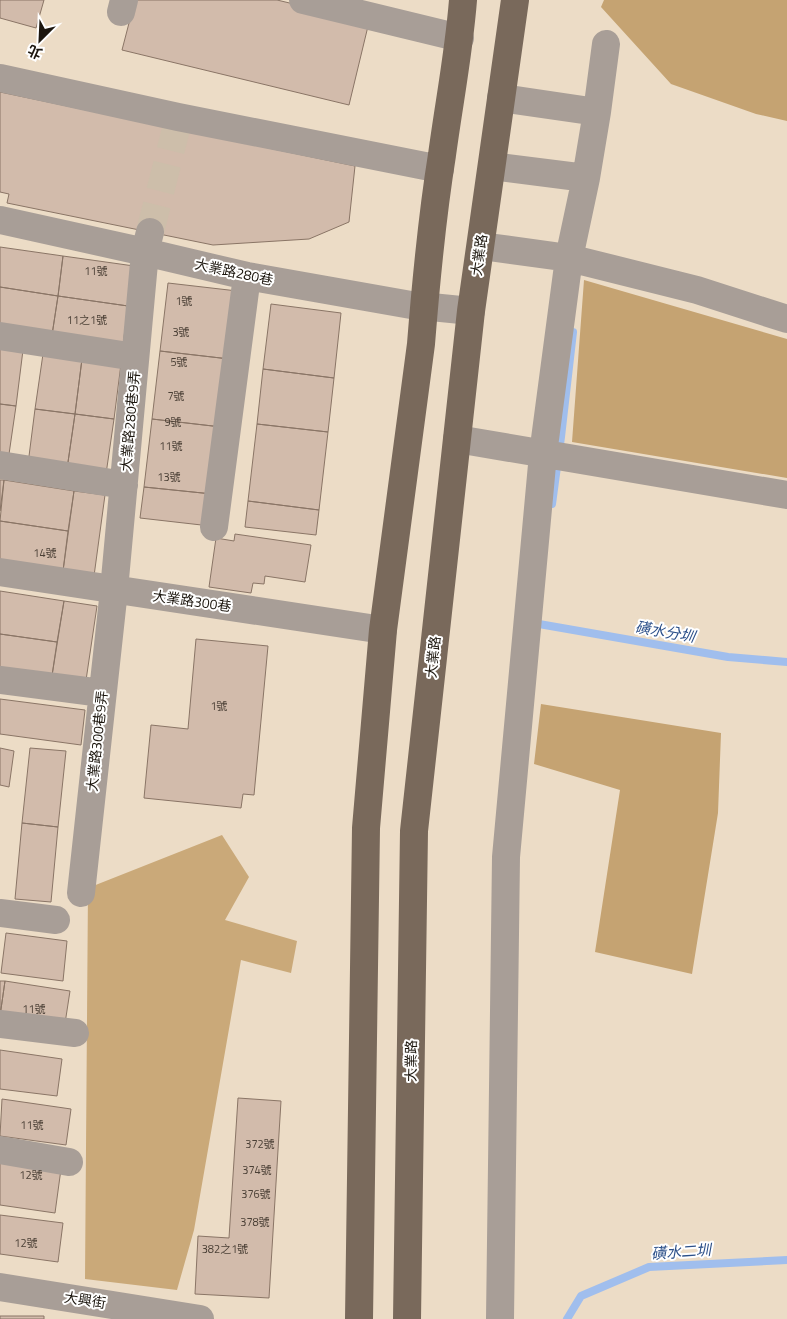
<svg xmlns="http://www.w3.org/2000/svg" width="787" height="1319" font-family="'Titillium Web','Noto Sans TC',sans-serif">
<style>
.green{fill:#caa979}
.forest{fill:#c5a372}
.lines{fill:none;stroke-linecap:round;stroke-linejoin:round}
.stream{stroke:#a0beed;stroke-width:8}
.building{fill:#d2bbab;stroke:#8a7566}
.minor-tunnel{stroke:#cdbeaa;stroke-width:28;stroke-dasharray:28 14;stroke-linecap:butt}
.minor{stroke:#a89e97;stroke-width:28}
.major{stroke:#79695b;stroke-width:28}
.labels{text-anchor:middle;stroke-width:4;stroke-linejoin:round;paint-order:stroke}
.number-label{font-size:11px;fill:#4a3f35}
.street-label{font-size:14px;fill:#1c160e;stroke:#fff}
.water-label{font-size:15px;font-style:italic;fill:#2b4f89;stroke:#fff}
</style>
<rect width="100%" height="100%" fill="#ecdcc6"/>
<path class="green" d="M222 835 249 877 225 920 297 941 291 973 241 960 194 1230 177 1290 85 1279 88 888Z"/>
<path class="forest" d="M604 0H787V121L756 114 671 84 601 7Z
M584 280 787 339V478L572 442Z
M541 704 721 733 718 813 692 974 595 952 620 790 534 764Z"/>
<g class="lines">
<path class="stream" d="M552 504 561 437 573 332
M539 624 728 657 787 662
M567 1319 581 1296 649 1267 787 1260"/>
</g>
<path class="building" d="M0 0H44L36 28 0 18Z
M135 0H277L369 22 349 105 122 50Z
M0 92 355 166 349 222 309 239 213 245 7 203 9 194 0 192Z
M0 247 63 256 58 296 0 287Z
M63 256 134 266 128 306 58 296Z
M168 283 246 292 238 360 160 351Z
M0 287 58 296 52 335 0 327Z
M58 296 128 306 123 345 52 335Z
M271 304 341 313 334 378 263 369Z
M0 347 23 350 16 406 0 404Z
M160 351 238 360 230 428 152 419Z
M43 354 82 359 75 414 35 409Z
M82 359 121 364 114 419 75 414Z
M263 369 334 378 328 432 257 424Z
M0 404 16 406 8 461 0 460Z
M35 409 75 414 67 469 28 464Z
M75 414 114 419 106 474 67 469Z
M152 419 230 428 222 495 144 487Z
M257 424 328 432 319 510 248 501Z
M0 480H4L0 511Z
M4 480 74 491 68 531 0 521Z
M144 487 222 495 219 527 140 518Z
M74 491 105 495 94 576 63 571Z
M248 501 319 510 316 535 245 527Z
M0 521 68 531 63 571 0 562Z
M235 534 311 545 305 582 265 576 264 584 253 583 251 593 209 587 216 538 234 541Z
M0 591 64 601 57 642 0 634Z
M64 601 97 606 85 687 51 682Z
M0 634 57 642 51 682 0 674Z
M196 639 268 646 254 795 243 794 241 808 144 798 151 725 188 729Z
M0 699 85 710 81 745 0 734Z
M0 748 14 751 9 787 0 785Z
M30 748 66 751 58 827 22 823Z
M22 823 58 827 51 902 15 899Z
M6 933 67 941 63 981 1 973Z
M0 981H5L0 1016Z
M5 981 70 991 64 1030 0 1016Z
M0 1050 62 1059 57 1096 0 1089Z
M238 1098 281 1101 269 1298 195 1294 198 1236 229 1238Z
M2 1099 71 1109 66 1145 0 1136Z
M0 1160 61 1169 55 1213 0 1205Z
M0 1215 63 1223 58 1262 0 1254Z
M0 1316H44V1319H0Z"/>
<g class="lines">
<path class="minor-tunnel" d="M150 232 176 129"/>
<path class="minor" d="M303 0 460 38
M121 12 124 0
M0 78 178 117 440 169
M501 98 597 112
M492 166 586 178
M0 220 145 252 247 276 411 305 471 311
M481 246 569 258 697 290 787 319
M0 336 135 357
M457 439 787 495
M0 465 124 485
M214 527 247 276
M0 572 383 630
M0 680 102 693
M81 893 114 590 145 252 150 232
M0 913 56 920
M0 1024 75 1033
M0 1150 69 1162
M0 1287 200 1319
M500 1319 506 857 543 454 569 258 586 178 597 112 606 44"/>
<path class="major" d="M359 1319 366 828 383 630 421 344C426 281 432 217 442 155 449 103 459 52 463 0
M407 1319 414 831 471 311 515 0"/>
</g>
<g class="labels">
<g class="number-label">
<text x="96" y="275">11號</text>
<text x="184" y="305">1號</text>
<text x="87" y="324">11之1號</text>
<text x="181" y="336">3號</text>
<text x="179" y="366">5號</text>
<text x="176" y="400">7號</text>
<text x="173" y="426">9號</text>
<text x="171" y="450">11號</text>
<text x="169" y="481">13號</text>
<text x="45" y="557">14號</text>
<text x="219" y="710">1號</text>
<text x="34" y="1013">11號</text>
<text x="32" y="1129">11號</text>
<text x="260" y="1148">372號</text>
<text x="257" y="1174">374號</text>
<text x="31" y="1179">12號</text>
<text x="256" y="1198">376號</text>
<text x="255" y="1226">378號</text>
<text x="26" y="1247">12號</text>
<text x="225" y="1253">382之1號</text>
</g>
<g class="street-label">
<text transform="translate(479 255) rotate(-82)" y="5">大業路</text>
<text transform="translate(234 272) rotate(12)" y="5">大業路280巷</text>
<text transform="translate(130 421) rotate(-85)" y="5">大業路280巷9弄</text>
<text transform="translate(192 601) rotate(8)" y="5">大業路300巷</text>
<text transform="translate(433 657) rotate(-84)" y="5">大業路</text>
<text transform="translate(97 741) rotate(-84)" y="5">大業路300巷9弄</text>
<text transform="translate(411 1061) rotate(-89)" y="5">大業路</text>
<text transform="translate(85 1300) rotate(9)" y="5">大興街</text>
</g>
<g class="water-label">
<text transform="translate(665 632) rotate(10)" y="5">磺水分圳</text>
<text transform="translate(681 1252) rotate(-4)" y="5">磺水二圳</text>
</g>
</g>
<g transform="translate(40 40) rotate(204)" stroke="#ffffff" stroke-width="4" paint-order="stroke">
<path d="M0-4L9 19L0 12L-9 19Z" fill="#1c160e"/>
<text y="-8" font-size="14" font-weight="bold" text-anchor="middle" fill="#1c160e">北</text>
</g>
</svg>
